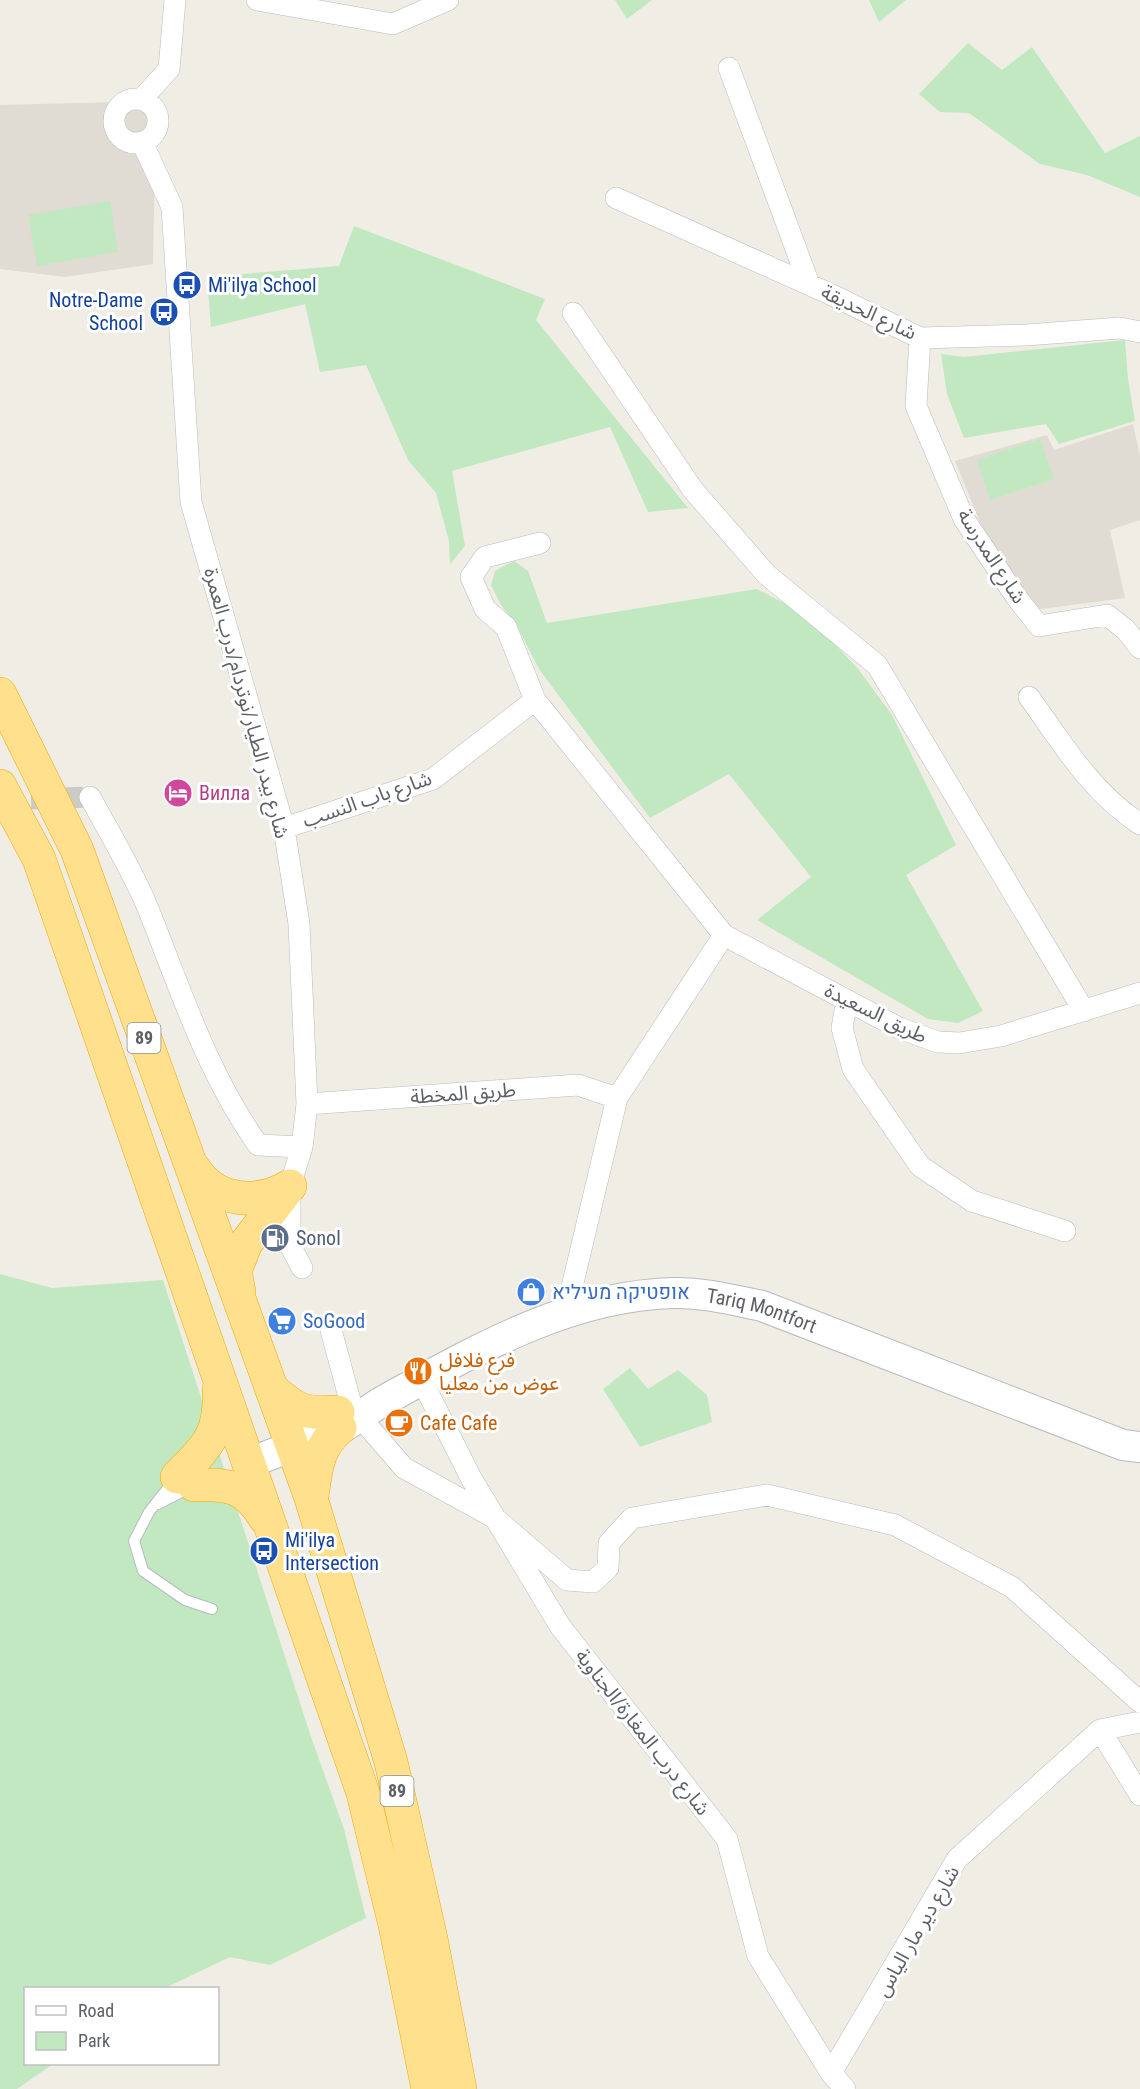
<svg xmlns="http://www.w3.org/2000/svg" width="1140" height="2089" font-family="'Roboto Condensed','Noto Sans Arabic',Heebo,sans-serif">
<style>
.education{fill:#e0dcd3}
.green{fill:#c1e8c1}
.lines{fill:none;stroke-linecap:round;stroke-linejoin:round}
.street-tunnel{stroke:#cbcac5;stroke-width:21;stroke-dasharray:21 10;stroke-linecap:butt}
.lane-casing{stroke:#b8bbbf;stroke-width:12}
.street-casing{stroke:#b8bbbf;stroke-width:22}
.secondary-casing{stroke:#b7babf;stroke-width:32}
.highway-casing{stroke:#f5a700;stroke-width:34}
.lane{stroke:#fff;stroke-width:10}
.street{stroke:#fff;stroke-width:21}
.secondary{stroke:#fff;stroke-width:30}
.highway{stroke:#ffe18d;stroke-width:33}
.labels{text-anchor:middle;stroke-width:6;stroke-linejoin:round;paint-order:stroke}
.shield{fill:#fff;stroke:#8e9094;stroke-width:1.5}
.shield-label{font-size:18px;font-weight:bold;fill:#5d6166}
.transit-label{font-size:20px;fill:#164399;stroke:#fff;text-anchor:start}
.street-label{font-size:20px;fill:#5d6166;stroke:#fff}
.hotel-label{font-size:20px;fill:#b23c85;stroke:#fff;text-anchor:start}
.service-label{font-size:20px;fill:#4e5e75;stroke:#fff;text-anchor:start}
.shop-label{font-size:20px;fill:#366cbe;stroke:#fff;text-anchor:start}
.food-label{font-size:20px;fill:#c56008;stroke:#fff;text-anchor:start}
</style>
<rect width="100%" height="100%" fill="#f0ede5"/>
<path class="education" d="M156 101 153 264 65 277 0 269V105Z
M1133 424 1140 456V520L1110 530 1125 598 1034 610 981 525 955 461 1047 435 1054 450Z"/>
<path class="green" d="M615 0H652L627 19Z
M869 0H906L879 22Z
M968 43 1002 70 1032 47 1105 153 1140 136V197L1087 175 1040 164 969 113 940 112 919 94Z
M110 201 118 252 37 266 28 215Z
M354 226 545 299 536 320 688 508 648 512 610 427 452 471 465 546 450 564 449 541 436 493 408 460 366 365 320 372 305 304 211 327 207 277 339 266Z
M1125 340 1128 379 1135 421 1059 444 1046 424 964 438 947 394 941 354 964 357Z
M1040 439 1054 479 990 500 977 460Z
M514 561 528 571 547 623 757 589 807 615 859 670 892 715 956 845 906 875 983 1011 958 1023 928 1019 757 920 811 877 729 774 650 818 539 669 518 628 501 605 491 585 495 571Z
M0 1274 52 1288 163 1280 311 1737 344 1829 366 1918 270 1965 230 1957 165 1988H26V2064H53L17 2089H0Z
M630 1368 648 1389 678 1370 707 1395 712 1422 640 1447 603 1389Z"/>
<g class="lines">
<path class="street-tunnel" d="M0 800 90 797"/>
<g class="lane-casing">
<path id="lane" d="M175 1479 149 1512 134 1541 143 1571 185 1600 212 1609
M158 1504 189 1488"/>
</g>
<g class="street-casing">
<path id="street" d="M257 0 393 24 448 0
M729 68 809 284
M142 99 169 69 175 0
M114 121a22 22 0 1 1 44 0a22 22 0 1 1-44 0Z
M142 142 172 207 191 502 284 828 299 924 307 1104 302 1147 290 1186V1245L302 1268
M616 198 830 294 920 338 1026 335 1120 328 1140 332
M573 313 693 490 767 575 877 665 1084 1011
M920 338 916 406 964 519 1017 598 1039 626 1107 615 1126 630 1140 648
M540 543 485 557 471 577 485 609 506 627 535 700 724 935 899 1028 938 1042 959 1043 1001 1036 1140 993
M1029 697C1062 743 1091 792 1140 824
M90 797C109 832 131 868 147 906 180 988 206 1071 258 1145L302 1147
M284 828 433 779 535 700
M847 1000 842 1028 853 1069 920 1166 972 1201 1065 1231
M307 1104 578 1085 617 1098
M566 1312 617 1098 724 935
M331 1330 352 1408
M422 1381 471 1478 560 1626 727 1839 758 1956 831 2073 845 2089
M360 1417 404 1468 495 1518 567 1580 593 1582 608 1568 609 1543 632 1518 767 1495 895 1525 1012 1587 1140 1702
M1100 1730 1140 1795
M831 2073 957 1859 1100 1730 1140 1722"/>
</g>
<g class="secondary-casing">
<g id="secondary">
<path id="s1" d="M249 1463C279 1451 309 1441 339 1429 355 1421 369 1409 385 1400 474 1351 568 1296 672 1293 702 1292 733 1300 762 1306L1123 1445 1140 1447"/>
</g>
</g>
<g class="highway-casing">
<path id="highway" d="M0 694 77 850 311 1498 391 1762 431 1939 460 2089
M0 786 39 859 363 1793 395 1925 428 2089
M193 1167C214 1202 256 1206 290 1186
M239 1292 235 1271 246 1243 290 1186
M271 1388C296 1411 304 1414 338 1412
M177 1477C208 1445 221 1435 219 1389
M194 1485C229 1483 246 1487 265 1518
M312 1496C316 1469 317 1447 340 1428"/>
</g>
<use href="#lane" class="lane"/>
<use href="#street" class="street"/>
<use href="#secondary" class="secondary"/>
<use href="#highway" class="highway"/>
</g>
<defs>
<g id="bus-disc" transform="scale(1.5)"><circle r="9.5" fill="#1a4fb4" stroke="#fff"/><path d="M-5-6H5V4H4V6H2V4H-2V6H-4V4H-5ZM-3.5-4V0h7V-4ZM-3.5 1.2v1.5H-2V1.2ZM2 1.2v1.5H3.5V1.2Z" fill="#fff"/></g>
<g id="hotel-disc" transform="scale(1.5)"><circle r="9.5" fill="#d1479c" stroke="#fff"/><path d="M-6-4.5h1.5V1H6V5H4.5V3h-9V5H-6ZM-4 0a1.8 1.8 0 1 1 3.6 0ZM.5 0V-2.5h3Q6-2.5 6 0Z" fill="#fff"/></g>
<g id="fuel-disc" transform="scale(1.5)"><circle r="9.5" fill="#5c6f8a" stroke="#fff"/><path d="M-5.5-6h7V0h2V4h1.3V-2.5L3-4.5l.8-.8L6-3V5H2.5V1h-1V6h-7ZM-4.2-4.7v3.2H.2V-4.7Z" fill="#fff"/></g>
<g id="shop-disc" transform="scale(1.5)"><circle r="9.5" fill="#3f7fe0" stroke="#fff"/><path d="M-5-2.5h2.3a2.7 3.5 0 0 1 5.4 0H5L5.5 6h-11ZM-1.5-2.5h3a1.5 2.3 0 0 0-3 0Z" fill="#fff"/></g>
<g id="supermarket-disc" transform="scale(1.5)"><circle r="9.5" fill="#3f7fe0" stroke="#fff"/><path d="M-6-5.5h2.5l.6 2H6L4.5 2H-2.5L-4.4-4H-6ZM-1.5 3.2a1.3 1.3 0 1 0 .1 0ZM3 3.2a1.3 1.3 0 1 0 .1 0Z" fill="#fff"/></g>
<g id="restaurant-disc" transform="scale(1.5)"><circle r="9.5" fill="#e8710a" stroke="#fff"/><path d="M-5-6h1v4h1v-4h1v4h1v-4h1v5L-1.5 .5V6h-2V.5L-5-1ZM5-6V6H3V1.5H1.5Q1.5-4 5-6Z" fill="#fff"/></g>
<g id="cafe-disc" transform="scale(1.5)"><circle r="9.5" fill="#e8710a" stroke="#fff"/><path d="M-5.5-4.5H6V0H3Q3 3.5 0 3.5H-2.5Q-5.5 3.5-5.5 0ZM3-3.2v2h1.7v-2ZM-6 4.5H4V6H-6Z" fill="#fff"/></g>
</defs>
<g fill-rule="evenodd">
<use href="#bus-disc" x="187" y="285"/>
<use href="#bus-disc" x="164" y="312"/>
<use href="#hotel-disc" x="178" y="793"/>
<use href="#fuel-disc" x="275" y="1238"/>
<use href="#shop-disc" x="531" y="1292"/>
<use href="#supermarket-disc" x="282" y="1321"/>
<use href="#restaurant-disc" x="418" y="1371"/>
<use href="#cafe-disc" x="399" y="1423"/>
<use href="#bus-disc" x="264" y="1551"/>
</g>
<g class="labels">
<g class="shield">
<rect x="127.5" y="1023" width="33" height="30" rx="4.5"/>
<rect x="380.5" y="1776" width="33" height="30" rx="4.5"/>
</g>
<g class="shield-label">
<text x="144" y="1044">89</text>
<text x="397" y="1797">89</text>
</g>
<g class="transit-label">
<text x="208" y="292">Mi'ilya School</text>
<text x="143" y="307" text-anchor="end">Notre-Dame<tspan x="143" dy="23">School</tspan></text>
<text x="285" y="1547">Mi'ilya<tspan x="285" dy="23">Intersection</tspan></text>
</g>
<g class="street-label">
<text transform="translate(869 312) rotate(25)" y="7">شارع الحديقة</text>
<text transform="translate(992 556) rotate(57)" y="7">شارع المدرسة</text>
<text transform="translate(247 703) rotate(75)" y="7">شارع بيدر الطيار/نوتردام/درب العمرة</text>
<text transform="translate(367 799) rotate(-19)" y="7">شارع باب النسب</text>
<text transform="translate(876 1013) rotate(26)" y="7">طريق السعيدة</text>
<text transform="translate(463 1093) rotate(-4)" y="7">طريق المخطة</text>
<text dy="7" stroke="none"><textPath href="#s1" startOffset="552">Tariq Montfort</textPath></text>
<text transform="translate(643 1732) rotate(52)" y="7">شارع درب المغارة/الجناوية</text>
<text transform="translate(917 1931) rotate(-60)" y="7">شارع دير مار الياس</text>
</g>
<g class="hotel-label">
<text x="199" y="800">Вилла</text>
</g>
<g class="service-label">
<text x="296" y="1245">Sonol</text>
</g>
<g class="shop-label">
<text x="552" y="1299">אופטיקה מעיליא</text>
<text x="303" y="1328">SoGood</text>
</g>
<g class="food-label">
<text x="439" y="1367">فرع فلافل<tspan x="439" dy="23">عوض من معليا</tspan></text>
<text x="420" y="1430">Cafe Cafe</text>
</g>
</g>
<rect x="24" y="1987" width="195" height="78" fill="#ffffff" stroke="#bec0c2" stroke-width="1.5"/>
<rect x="36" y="2006" width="30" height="9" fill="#ffffff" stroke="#bec0c2" stroke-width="1.5"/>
<text x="78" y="2017" font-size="18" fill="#5d6166">Road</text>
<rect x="36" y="2032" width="30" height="18" fill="#c1e8c1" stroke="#bec0c2" stroke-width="1.5"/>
<text x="78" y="2047" font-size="18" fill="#5d6166">Park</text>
</svg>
